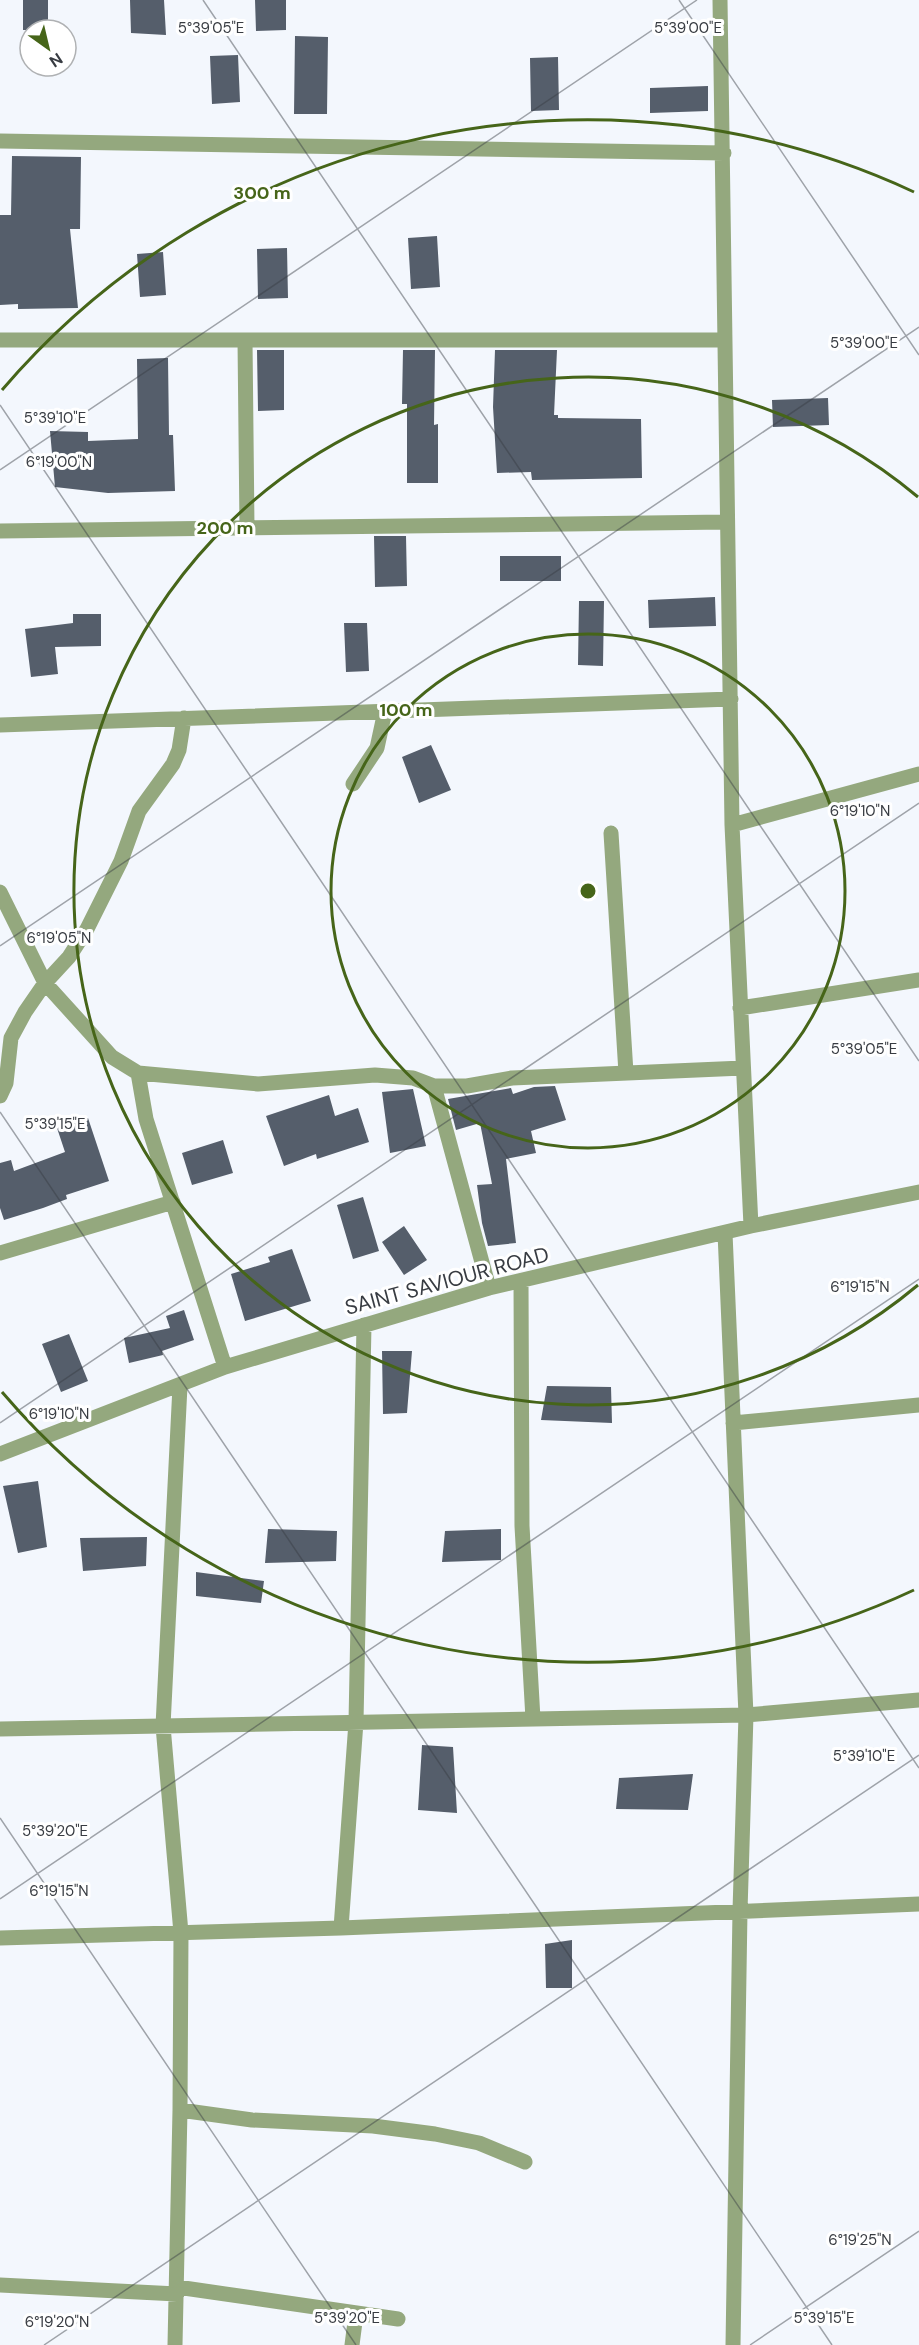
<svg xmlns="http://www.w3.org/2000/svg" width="919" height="2345" font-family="'DM Sans',sans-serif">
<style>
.building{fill:#555e6b}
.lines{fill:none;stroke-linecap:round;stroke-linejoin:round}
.minor{stroke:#94a87e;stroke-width:15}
.ticks{fill:none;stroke:#383c42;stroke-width:1.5;stroke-opacity:0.45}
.ring{fill:none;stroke:#466519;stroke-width:3}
.labels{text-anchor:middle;stroke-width:6;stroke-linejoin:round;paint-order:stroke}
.street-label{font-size:21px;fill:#383c42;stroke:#fff}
.ticks-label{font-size:15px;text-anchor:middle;fill:#383c42;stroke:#fff;stroke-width:6;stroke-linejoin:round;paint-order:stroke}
.centre{fill:#466519;stroke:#fff;stroke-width:3}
.ring-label{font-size:18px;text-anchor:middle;font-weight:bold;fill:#466519;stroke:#fff;stroke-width:6;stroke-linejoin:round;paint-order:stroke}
</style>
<rect width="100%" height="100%" fill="#f3f7fd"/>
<path class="building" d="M23 0H48V30H23Z
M130 0H164L166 35 131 33Z
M255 0H286V30L256 31Z
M295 36 328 37 327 114H294Z
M238 55 240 102 212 104 210 56Z
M558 57 559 110 531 111 530 58Z
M708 86V111L650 113V88Z
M12 156 81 157 80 229H70L78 308 18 309V304L0 305V215H11Z
M437 236 440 287 411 289 408 238Z
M287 248 288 298 258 299 257 249Z
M163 252 166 295 140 297 137 254Z
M257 350H284V410L258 411Z
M403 350H435L434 425 438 424V483H407V404H402Z
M495 350H557L554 415H558V418L641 419 642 478 532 480 531 472 497 473 493 407Z
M168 358 169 435H173L175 491 108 493 55 487 50 431 88 432V441L138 439 137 359Z
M828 398 829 425 773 427 772 400Z
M374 536H406L407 586 375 587Z
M500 556H561V581H500Z
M715 597 716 626 649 628 648 600Z
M579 601H604L603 666 578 665Z
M73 614H101V646L55 647 58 674 31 677 25 629 73 623Z
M344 623H367L369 671 346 672Z
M431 745 451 790 419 803 402 757Z
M555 1086 566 1120 531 1131 536 1153 506 1159 516 1243 488 1246 482 1223 477 1185 492 1184 480 1123 456 1130 448 1099 511 1088 513 1094 534 1087Z
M413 1089 426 1146 390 1153 382 1092Z
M329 1095 335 1116 358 1108 369 1142 317 1159 316 1154 284 1166 266 1116Z
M88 1118 109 1181 66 1195 67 1199 43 1208 4 1220 0 1208V1163L11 1160 14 1171 65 1152 57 1128Z
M223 1140 233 1173 192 1185 182 1153Z
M363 1197 379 1251 353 1259 337 1205Z
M404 1226 427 1260 404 1275 382 1242Z
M292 1249 311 1301 245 1321 231 1274 270 1262 268 1257Z
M184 1310 194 1340 162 1351 163 1355 129 1363 124 1338 170 1328 166 1316Z
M69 1334 88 1381 61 1392 42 1344Z
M382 1351H412L407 1413 383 1414Z
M547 1386 611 1387 612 1423 541 1420Z
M38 1481 47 1547 18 1553 3 1486Z
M268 1529 337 1531 336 1561 265 1563Z
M501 1529V1560L442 1562 445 1531Z
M147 1537 146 1566 83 1571 80 1538Z
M196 1572 264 1581 261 1603 196 1596Z
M422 1745 453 1747 457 1813 418 1810Z
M693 1774 688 1810 616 1809 619 1778Z
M572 1940V1988H546L545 1944Z"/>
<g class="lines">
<path class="minor" d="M720 0 732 825 751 1226
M0 141 724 153
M0 340H723
M245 340 247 528
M0 531 726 522
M0 725 731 699
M353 784 377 748 385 711
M732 825 919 774
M611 833 626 1073
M0 892 45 983 112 1057 138 1073 258 1084 375 1075 413 1078 434 1086H467L512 1078 743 1068
M740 1008 919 980
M138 1073 146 1119 225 1367
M434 1086 489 1288
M0 1096 6 1083 11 1038 25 1012 45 983 69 957 87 929 121 861 139 811 173 764 179 750 184 718
M725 1233 746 1715 740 1911 733 2345
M0 1253 173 1202
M521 1281 522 1526 533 1719
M733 1423 919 1405
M0 1454 225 1367 489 1288 751 1226 919 1192
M0 1729 746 1715 919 1700
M341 1928 356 1722 364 1325
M0 1938 341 1928 919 1904
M180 2110 252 2120 373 2126 435 2134 479 2143 525 2162
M0 2285 177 2294
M177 2287 398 2319
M175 2345 180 2110 181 1933 163 1726 180 1386
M352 2345 356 2314"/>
</g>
<path class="ticks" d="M203 0 919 1061M679 0 919 355M0 405 919 1768M0 470 697 0M0 946 919 327M0 1112 832 2345M0 1423 919 803M0 1818 356 2345M0 1899 919 1279M44 2345 919 1755M750 2345 919 2231"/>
<g class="ring">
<circle cx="588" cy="891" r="257"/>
<path d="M918 1285A514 514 0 1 1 918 497"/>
<path d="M914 1590A771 771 0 0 1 2 1392M2 390A771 771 0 0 1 914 192"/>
</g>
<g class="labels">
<g class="street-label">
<text transform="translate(447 1281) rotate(-15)" y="7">SAINT SAVIOUR ROAD</text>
</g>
</g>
<g class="ticks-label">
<text x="211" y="33">5°39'05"E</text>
<text x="688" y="33">5°39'00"E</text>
<text x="864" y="348">5°39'00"E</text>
<text x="55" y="423">5°39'10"E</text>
<text x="59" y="467">6°19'00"N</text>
<text x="860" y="816">6°19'10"N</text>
<text x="59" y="943">6°19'05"N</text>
<text x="864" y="1054">5°39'05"E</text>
<text x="55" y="1129">5°39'15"E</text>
<text x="860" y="1292">6°19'15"N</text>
<text x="59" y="1419">6°19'10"N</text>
<text x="864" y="1761">5°39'10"E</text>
<text x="55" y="1836">5°39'20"E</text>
<text x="59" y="1896">6°19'15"N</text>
<text x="860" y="2245">6°19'25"N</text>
<text x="347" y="2323">5°39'20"E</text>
<text x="824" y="2323">5°39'15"E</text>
<text x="57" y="2327">6°19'20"N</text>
</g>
<circle cx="588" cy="891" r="9" class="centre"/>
<g class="ring-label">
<text x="262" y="199">300 m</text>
<text x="225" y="534">200 m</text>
<text x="406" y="716">100 m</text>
</g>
<g transform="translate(48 48) rotate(146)"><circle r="28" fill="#ffffff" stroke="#afb1b3" stroke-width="1.5"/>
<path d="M0-4.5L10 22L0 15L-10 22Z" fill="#466519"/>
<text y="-9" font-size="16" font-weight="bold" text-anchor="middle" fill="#383c42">N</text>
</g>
</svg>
